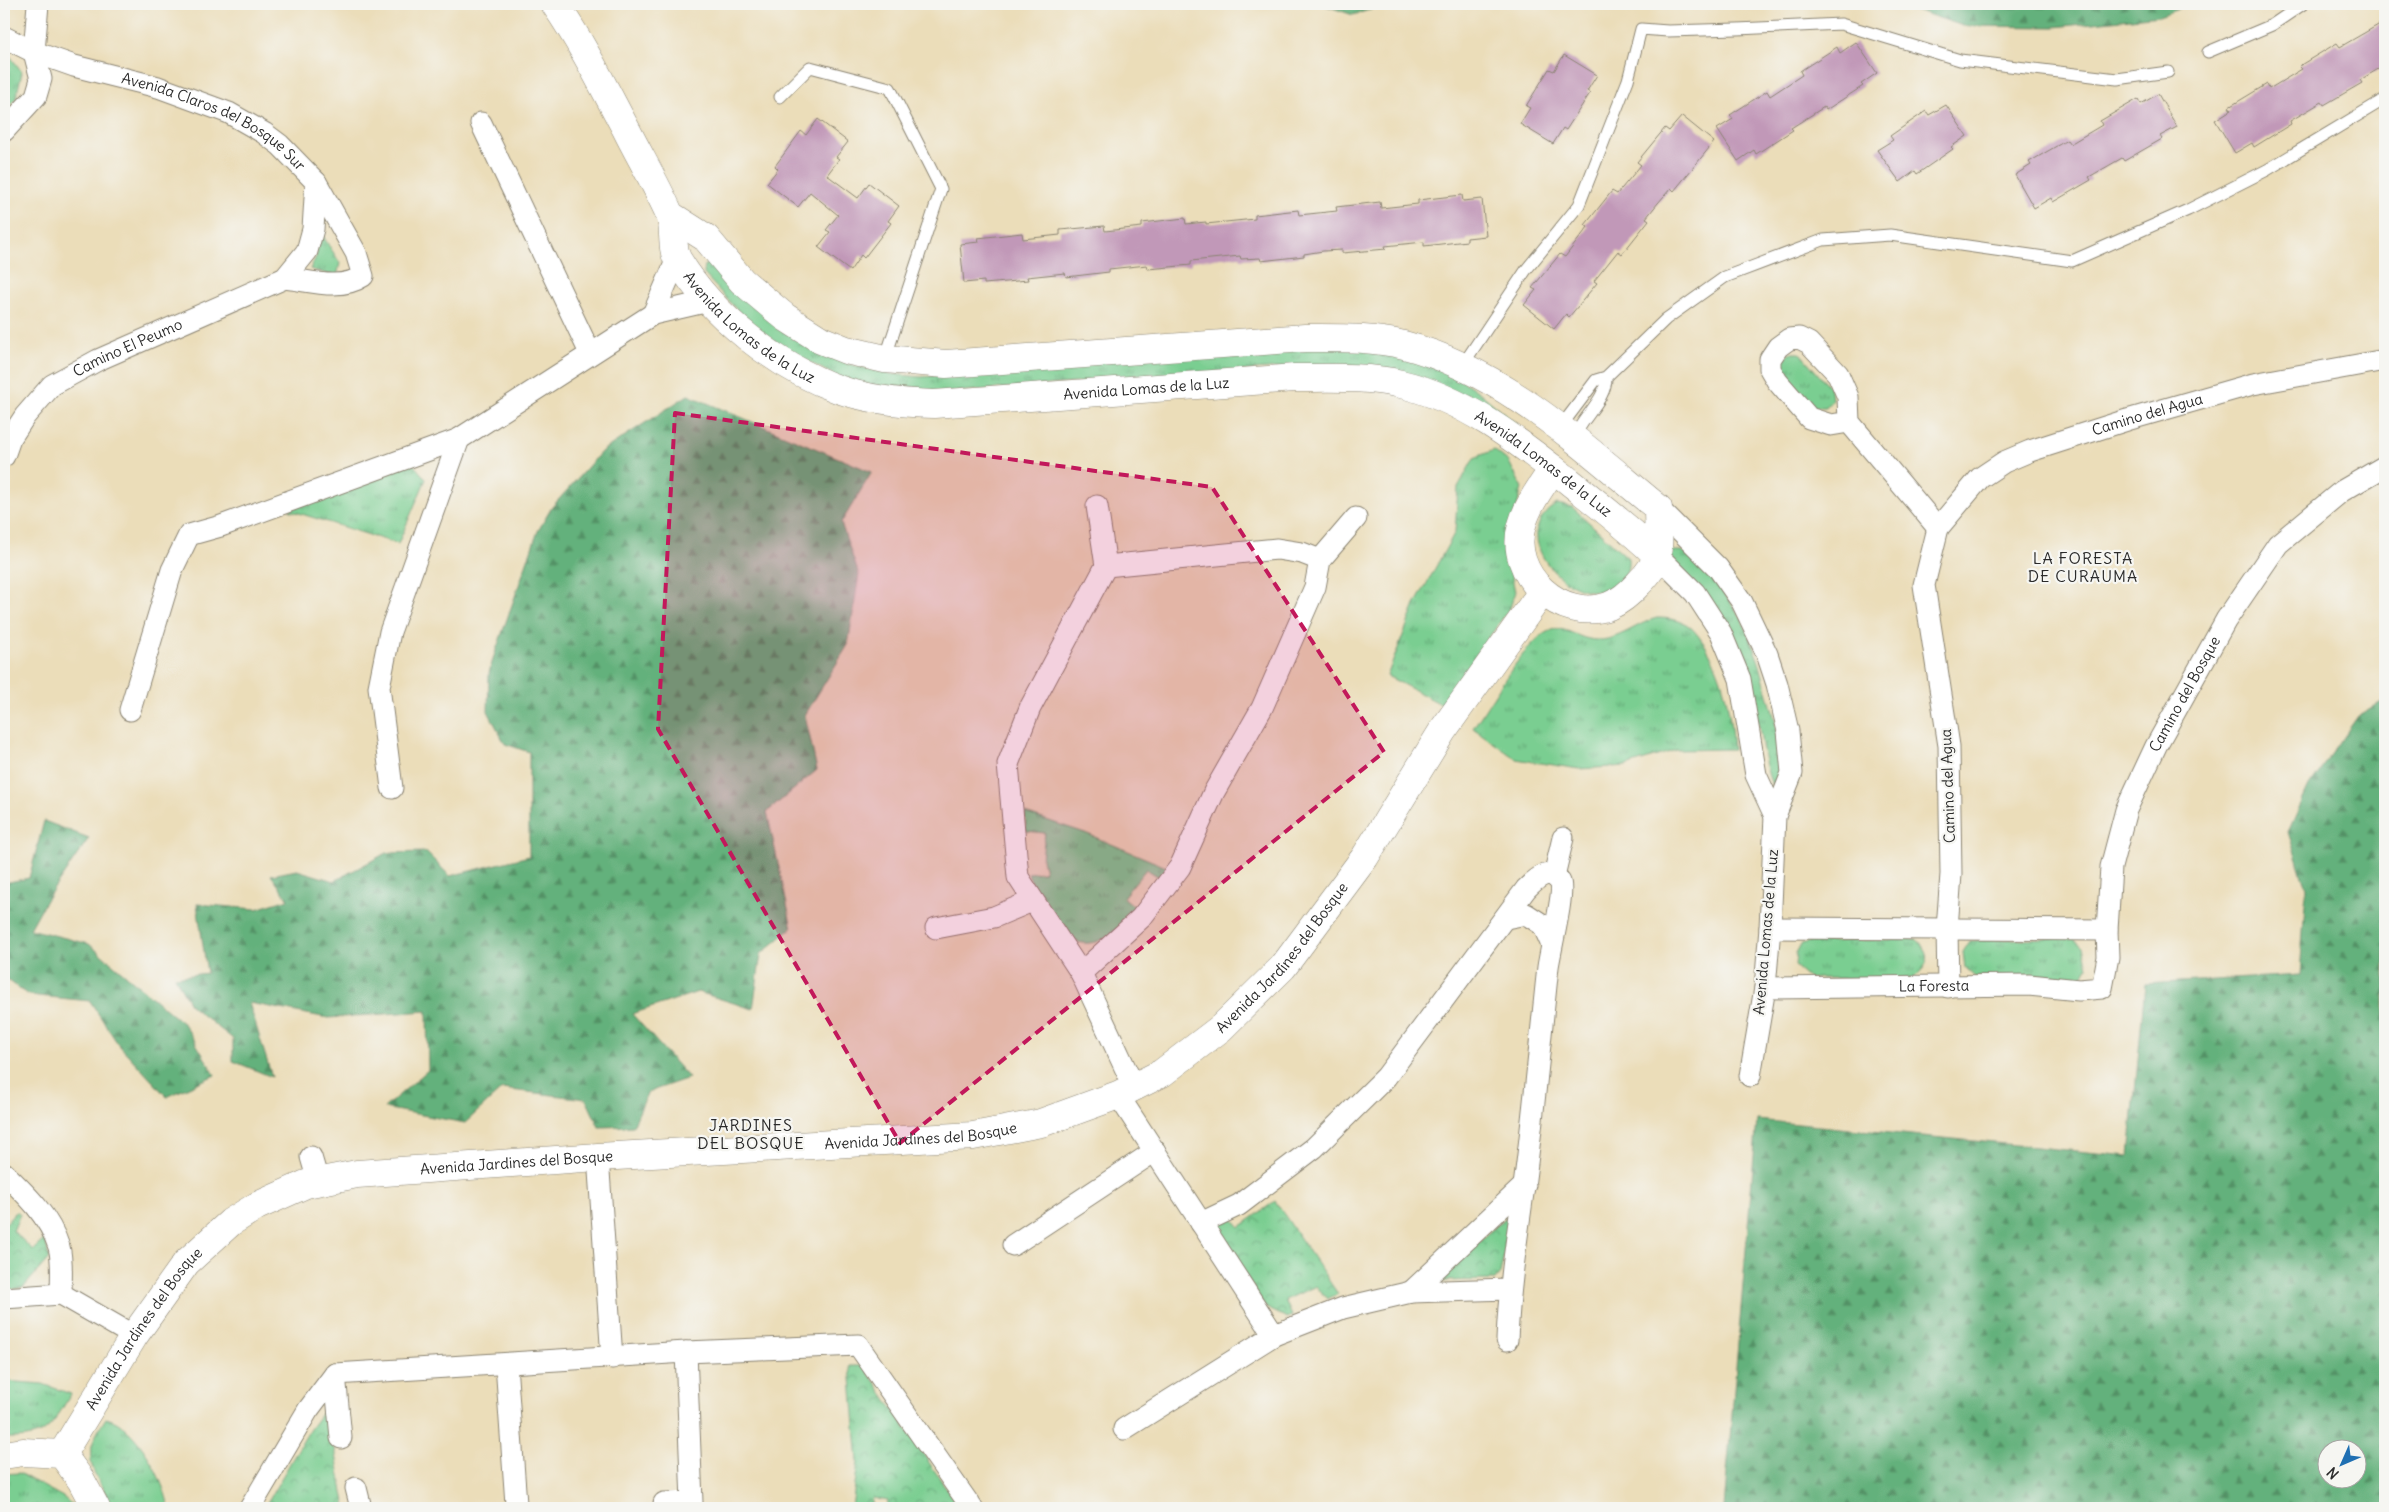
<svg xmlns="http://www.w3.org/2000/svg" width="2389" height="1512" font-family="Delius,sans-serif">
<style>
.grass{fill:url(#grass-tufts);stroke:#527c5e}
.forest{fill:url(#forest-firs);stroke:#476e53;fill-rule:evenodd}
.park{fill:url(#park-crowns);stroke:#527c5e}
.building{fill:#c198b8}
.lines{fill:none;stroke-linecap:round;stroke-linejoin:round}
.service-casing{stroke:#8b8472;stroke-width:13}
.minor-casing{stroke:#8b8472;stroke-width:23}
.tertiary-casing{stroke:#8b8472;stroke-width:29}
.service{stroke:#fff;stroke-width:11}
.minor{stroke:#fff;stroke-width:21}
.tertiary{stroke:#fff;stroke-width:28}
.marked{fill:#c2185b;fill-opacity:0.2;stroke:#c2185b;stroke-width:4;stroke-dasharray:10 6;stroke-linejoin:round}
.labels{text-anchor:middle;stroke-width:4.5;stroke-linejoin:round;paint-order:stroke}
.street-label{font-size:15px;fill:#2b2b2b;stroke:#f6f6f2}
.neighbourhood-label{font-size:16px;letter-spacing:1px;fill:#2b2b2b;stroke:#f6f6f2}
</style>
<defs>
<pattern id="grass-tufts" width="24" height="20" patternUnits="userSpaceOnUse" patternTransform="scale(1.25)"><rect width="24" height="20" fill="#7ace91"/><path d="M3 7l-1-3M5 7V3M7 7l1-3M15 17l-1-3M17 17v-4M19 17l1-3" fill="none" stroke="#64a777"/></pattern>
<pattern id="forest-firs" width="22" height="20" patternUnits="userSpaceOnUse" patternTransform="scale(1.25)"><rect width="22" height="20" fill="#63b17b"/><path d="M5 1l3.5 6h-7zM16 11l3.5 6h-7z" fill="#529065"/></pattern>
<pattern id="park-crowns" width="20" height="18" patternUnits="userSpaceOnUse" patternTransform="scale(1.25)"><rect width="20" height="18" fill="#7ace91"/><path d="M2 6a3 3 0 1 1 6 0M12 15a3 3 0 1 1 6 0" fill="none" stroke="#64a777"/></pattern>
</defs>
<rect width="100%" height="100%" fill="#f6f6f2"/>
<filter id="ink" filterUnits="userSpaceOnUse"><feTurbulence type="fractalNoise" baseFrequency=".02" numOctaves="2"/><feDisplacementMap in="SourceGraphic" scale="10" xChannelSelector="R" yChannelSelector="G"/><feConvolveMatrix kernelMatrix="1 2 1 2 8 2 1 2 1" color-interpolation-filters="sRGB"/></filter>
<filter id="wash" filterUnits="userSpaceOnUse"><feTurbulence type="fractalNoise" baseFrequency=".0096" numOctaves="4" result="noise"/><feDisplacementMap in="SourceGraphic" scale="20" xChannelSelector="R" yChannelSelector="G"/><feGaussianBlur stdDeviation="1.12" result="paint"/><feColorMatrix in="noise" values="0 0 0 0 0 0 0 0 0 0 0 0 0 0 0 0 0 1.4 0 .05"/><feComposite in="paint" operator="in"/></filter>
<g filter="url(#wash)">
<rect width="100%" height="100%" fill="#ebddb9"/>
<path class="grass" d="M321 233 340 263 337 277 310 269 316 257Z
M709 262 848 364 890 374 921 377 1295 345 1382 349 1446 369 1480 393 1527 433 1381 368 1336 364 924 394 843 380 780 346 737 310 704 274 705 265Z
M1789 353H1800L1831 389 1832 400 1826 407H1812L1783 370 1782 360Z
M1494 450 1509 462 1522 488 1506 548 1515 592 1510 608 1441 704 1387 676 1415 605 1455 532 1458 487 1474 458Z
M412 463 426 479 398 544 289 510Z
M1557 504 1572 507 1628 558C1629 570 1625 581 1614 587 1570 610 1503 535 1557 504Z
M1667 551H1681L1692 555 1706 568 1742 619 1759 662 1775 720 1780 774 1772 785C1762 761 1762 733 1755 708Z
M1657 618C1666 618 1675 619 1684 623 1693 627 1699 637 1705 645 1725 678 1730 712 1733 749L1676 750 1626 766 1579 769 1516 759 1473 728C1490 704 1524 642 1549 631 1564 625 1574 636 1589 639 1614 645 1634 624 1657 618Z
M1025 813 1085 833 1166 867 1161 878 1146 869 1123 897 1139 910C1123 927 1097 952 1073 940 1065 937 1058 923 1053 916 1042 902 1034 890 1028 873L1045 872 1042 859 1045 833 1026 831Z
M2072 937 2083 947 2088 967 2083 976 2072 979 2046 975 1975 977 1965 968 1963 952 1970 941Z
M1916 939C1935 955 1928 965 1913 979L1809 978 1795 966 1796 953 1801 944 1808 942Z
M4 1381 43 1384 71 1394C50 1429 47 1439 4 1438Z
M106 1418C136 1424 164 1480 169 1508H113C93 1468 78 1460 106 1418Z
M19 1473 63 1497 76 1508H4V1474Z"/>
<path class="forest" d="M1321 4H1389L1353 15Z
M1897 4H2192L2159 16 2054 27 1963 26Z
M688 395 872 472 841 523 859 575 848 645 805 715 817 770 767 812 792 928 761 954 753 1009 698 992 632 1014 689 1078 648 1092 633 1126 599 1127 586 1099 502 1089 465 1123 384 1108 428 1070 427 1011 328 1018 249 1003 272 1077 233 1061V1039L191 1006 175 977 207 973 197 904 256 909 288 899 271 875 297 870 334 881 386 853 426 852 450 876 529 856V752L505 744 488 711 489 673 494 656 538 531 552 507 602 451Z
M2385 700V1508H1724L1757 1120 2129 1156 2145 984 2300 975 2306 888 2288 832 2309 786 2358 716ZM2326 1450H2356V1480H2326Z
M44 821 89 838 46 900 30 929 89 944 185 1025 215 1075 167 1097 118 1044 90 1001 28 995 4 977V883L29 878Z"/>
<path class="park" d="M4 54 10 56 22 72 16 98 4 112Z
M1275 1201 1338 1294 1327 1299 1316 1286 1285 1300 1292 1316 1287 1318 1265 1307 1218 1231 1220 1219 1229 1215 1240 1227Z
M17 1211 20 1214 13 1231 33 1250 45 1239 49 1258 24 1287 4 1291V1225Z
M1513 1211 1500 1274 1495 1280 1441 1281 1438 1277Z
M850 1366H864L953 1498 954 1508H887L888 1501 873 1498 871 1508 852 1507 858 1462Z
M327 1406 346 1508H264L310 1429Z"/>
<g id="blocks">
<path class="building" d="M2385 21V65L2360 80 2362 83 2324 105 2322 102 2290 121 2291 124 2254 147 2252 143 2235 153 2215 120 2231 110 2229 107 2267 84 2269 89 2302 69 2299 66 2337 43 2340 47Z
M1856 42 1877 73 1861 84 1863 86 1826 110 1824 107 1791 128 1793 130 1756 154 1754 150 1738 161 1717 129 1733 119 1730 115 1767 91 1770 96 1802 75 1800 71 1837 47 1840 53Z
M1564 55 1597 75 1587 91 1590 93 1566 130 1563 128 1553 144 1520 124 1530 108 1526 106 1549 69 1554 71Z
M2158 94 2177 127 2160 136 2162 139 2124 161 2122 158 2089 177 2091 180 2053 202 2051 198 2034 208 2015 175 2031 165 2029 162 2067 140 2070 144 2102 125 2100 121 2138 99 2141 104Z
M1946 105 1967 136 1951 147 1953 149 1917 174 1915 171 1900 182 1877 150 1893 140 1890 136 1926 111 1929 115Z
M1682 116 1714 142 1674 191 1671 188 1658 203 1646 218 1649 220 1622 254 1618 251 1594 281 1597 283 1569 317 1566 314 1554 329 1524 305 1536 290 1532 288 1560 254 1565 257 1588 227 1585 225 1612 191 1617 194 1641 165 1637 162 1665 128 1669 131Z
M818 119 848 142 836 157 839 159 827 175 858 198 869 183 899 206 888 221 891 223 864 258 861 255 850 271 818 247 830 232 826 230 838 215 810 192 798 207 767 183 778 169 775 166 801 131 806 135Z
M1462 195 1463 201 1482 199 1486 236 1467 238V241L1424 246V242L1385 246 1386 249 1342 253V250L1323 251 1304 254V256L1261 261 1260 258 1241 259 1240 256 1191 261V265L1148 269 1147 265 1109 269V272L1066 277 1065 273 1027 277 1028 280 984 284V281L964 283 960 244 979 242 978 238 1022 233 1023 239 1060 235V230L1104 226 1105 231 1142 227V223L1185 218 1186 224 1206 222V224L1255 219V215L1298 210 1299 215 1337 211 1336 207 1380 202 1381 208 1418 204V200Z"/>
</g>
</g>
<g filter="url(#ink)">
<use href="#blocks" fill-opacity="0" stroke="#8b8472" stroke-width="1"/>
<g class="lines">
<g class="service-casing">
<path id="service" d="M2208 52 2272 25 2303 4
M780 97 810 67 890 88 941 189 885 359
M1462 366 1526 270 1579 205 1628 80 1641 29 1668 31 1737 29 1841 24 1960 60 2117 79 2168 72
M1557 426 1568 417 1596 380 1606 377 1666 319 1725 277 1823 240 1890 235 2072 261 2188 210 2267 170 2385 99
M1574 438C1582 417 1607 399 1606 377"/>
</g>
<g class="minor-casing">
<g id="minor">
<path id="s1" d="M4 37 34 52 74 66 158 87 229 113 264 133 280 145 316 182 356 253 363 276C340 291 311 281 285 278"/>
<path d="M481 123 590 353"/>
<path d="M4 131 36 96 41 79 34 52 38 4"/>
<path d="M653 314 677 259"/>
<path d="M1849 422 1831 425 1809 418 1777 381 1770 369V359L1778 347 1789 339 1799 338 1809 343 1838 374 1848 397 1849 422 1938 528"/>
<path id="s2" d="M4 456 10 439 25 416 52 385 98 360 285 278 307 251 313 229 316 182"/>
<path d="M1097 506 1106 566"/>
<path d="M1658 508 1718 568 1742 602 1767 654 1777 684 1788 731 1792 773 1775 816 1770 928 1765 988 1750 1076"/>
<path d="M1657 555 1695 593 1721 633 1740 679 1756 775 1775 816"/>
<path d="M130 710 172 570 189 535 221 526 459 439 653 314 709 301"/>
<path d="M392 788 379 687 390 632 459 439"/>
<path d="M1554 876 1563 838"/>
<path d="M1506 918 1526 914 1543 925 1551 943"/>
<path d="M936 928 994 917 1032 901"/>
<path d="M1770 928 2107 930"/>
<path d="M1081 973 1141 918 1180 867 1214 792 1262 708 1315 587 1320 560 1356 518"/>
<path id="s3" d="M1948 987 1947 929 1951 874 1949 746 1924 585 1938 528 1980 478 2004 462 2030 451 2127 420 2253 384 2385 360"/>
<path id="s4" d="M1765 988 2029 985 2079 990 2102 988 2108 957 2107 930 2111 867 2126 810 2156 746 2226 620 2278 544 2342 491 2385 466"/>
<path d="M1134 1087 1081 973 1018 877 1008 764 1030 708 1106 566 1277 549 1302 553 1320 560"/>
<path d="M1118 1095 1274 1335"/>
<path d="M311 1157 318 1181"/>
<path d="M598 1157 612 1358"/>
<path d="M4 1173C27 1195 49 1216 59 1247 63 1261 61 1280 61 1294"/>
<path d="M1201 1223 1239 1205 1314 1148 1386 1077 1526 889C1535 880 1549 865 1560 882 1565 891 1550 952 1548 967 1540 1040 1534 1113 1524 1186 1517 1237 1509 1288 1507 1340"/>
<path d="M1013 1245 1155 1151"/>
<path d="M1411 1292 1525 1185"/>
<path d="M4 1298 61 1294 134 1336"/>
<path d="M506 1364 516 1504"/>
<path d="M335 1374 341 1438"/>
<path d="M1124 1429 1274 1335 1343 1308 1411 1292 1509 1289"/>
<path d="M356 1488 361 1508"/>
<path d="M664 1503 692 1502 686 1352"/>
<path d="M250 1508 308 1410 335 1374 686 1352 858 1345 972 1508"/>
</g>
</g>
<g class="tertiary-casing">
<g id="tertiary">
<path id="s5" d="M555 4C582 43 603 86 626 129 640 157 656 184 669 213 676 227 670 247 678 260 712 316 777 367 838 389 869 400 901 403 934 404L1295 378C1329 378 1367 376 1401 384 1466 399 1519 442 1570 482 1600 506 1630 529 1657 555"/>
<path d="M670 215 706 238 742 281 785 317 821 340 846 350 885 359 946 364 1305 338C1337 338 1372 337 1404 345 1502 370 1581 445 1658 508 1658 523 1660 539 1657 554 1656 564 1646 576 1639 583 1631 592 1621 601 1609 606 1561 623 1507 574 1522 525 1528 504 1541 487 1553 469"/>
<path id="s6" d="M62 1454 134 1336 186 1263 231 1222 257 1206 306 1184 357 1174 598 1157 973 1136 1041 1123 1118 1095 1162 1073 1221 1028 1283 967 1365 857 1443 730 1542 592"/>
<path d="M4 1455 23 1452 62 1454 81 1480 96 1508"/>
</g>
</g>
<use href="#service" class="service"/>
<use href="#minor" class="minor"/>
<use href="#tertiary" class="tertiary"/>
</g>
</g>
<path class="marked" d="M675 413 1212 487 1384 752 900 1143 658 729Z"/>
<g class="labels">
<g class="street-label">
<text dy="5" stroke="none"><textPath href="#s1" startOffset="228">Avenida Claros del Bosque Sur</textPath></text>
<text dy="5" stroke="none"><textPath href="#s5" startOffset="386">Avenida Lomas de la Luz</textPath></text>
<text dy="5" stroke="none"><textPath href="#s2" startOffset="171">Camino El Peumo</textPath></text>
<text dy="5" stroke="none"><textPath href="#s5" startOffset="806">Avenida Lomas de la Luz</textPath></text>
<text dy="5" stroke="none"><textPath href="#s3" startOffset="708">Camino del Agua</textPath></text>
<text dy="5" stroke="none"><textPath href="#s5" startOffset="1226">Avenida Lomas de la Luz</textPath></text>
<text dy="5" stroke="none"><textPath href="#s4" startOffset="648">Camino del Bosque</textPath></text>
<text transform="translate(1948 786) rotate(-92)" y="5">Camino del Agua</text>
<text transform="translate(1766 932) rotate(-85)" y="5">Avenida Lomas de la Luz</text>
<text dy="5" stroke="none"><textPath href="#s6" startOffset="1410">Avenida Jardines del Bosque</textPath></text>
<text dy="5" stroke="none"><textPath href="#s4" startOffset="169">La Foresta</textPath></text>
<text dy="5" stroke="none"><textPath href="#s6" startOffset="990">Avenida Jardines del Bosque</textPath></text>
<text dy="5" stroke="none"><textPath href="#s6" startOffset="585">Avenida Jardines del Bosque</textPath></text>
<text dy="5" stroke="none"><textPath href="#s6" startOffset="150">Avenida Jardines del Bosque</textPath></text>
</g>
<g class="neighbourhood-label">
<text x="2083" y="564">LA FORESTA<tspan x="2083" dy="18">DE CURAUMA</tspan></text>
<text x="751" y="1131">JARDINES<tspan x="751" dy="18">DEL BOSQUE</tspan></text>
</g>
</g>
<rect width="2389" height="1512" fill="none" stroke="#f6f6f2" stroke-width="20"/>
<g transform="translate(2342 1464) rotate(225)"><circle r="24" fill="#f6f6f2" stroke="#a5a5a2"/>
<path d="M0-4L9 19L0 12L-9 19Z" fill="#1f6fb2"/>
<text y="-8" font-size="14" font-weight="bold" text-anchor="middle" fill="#2b2b2b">N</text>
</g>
</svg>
